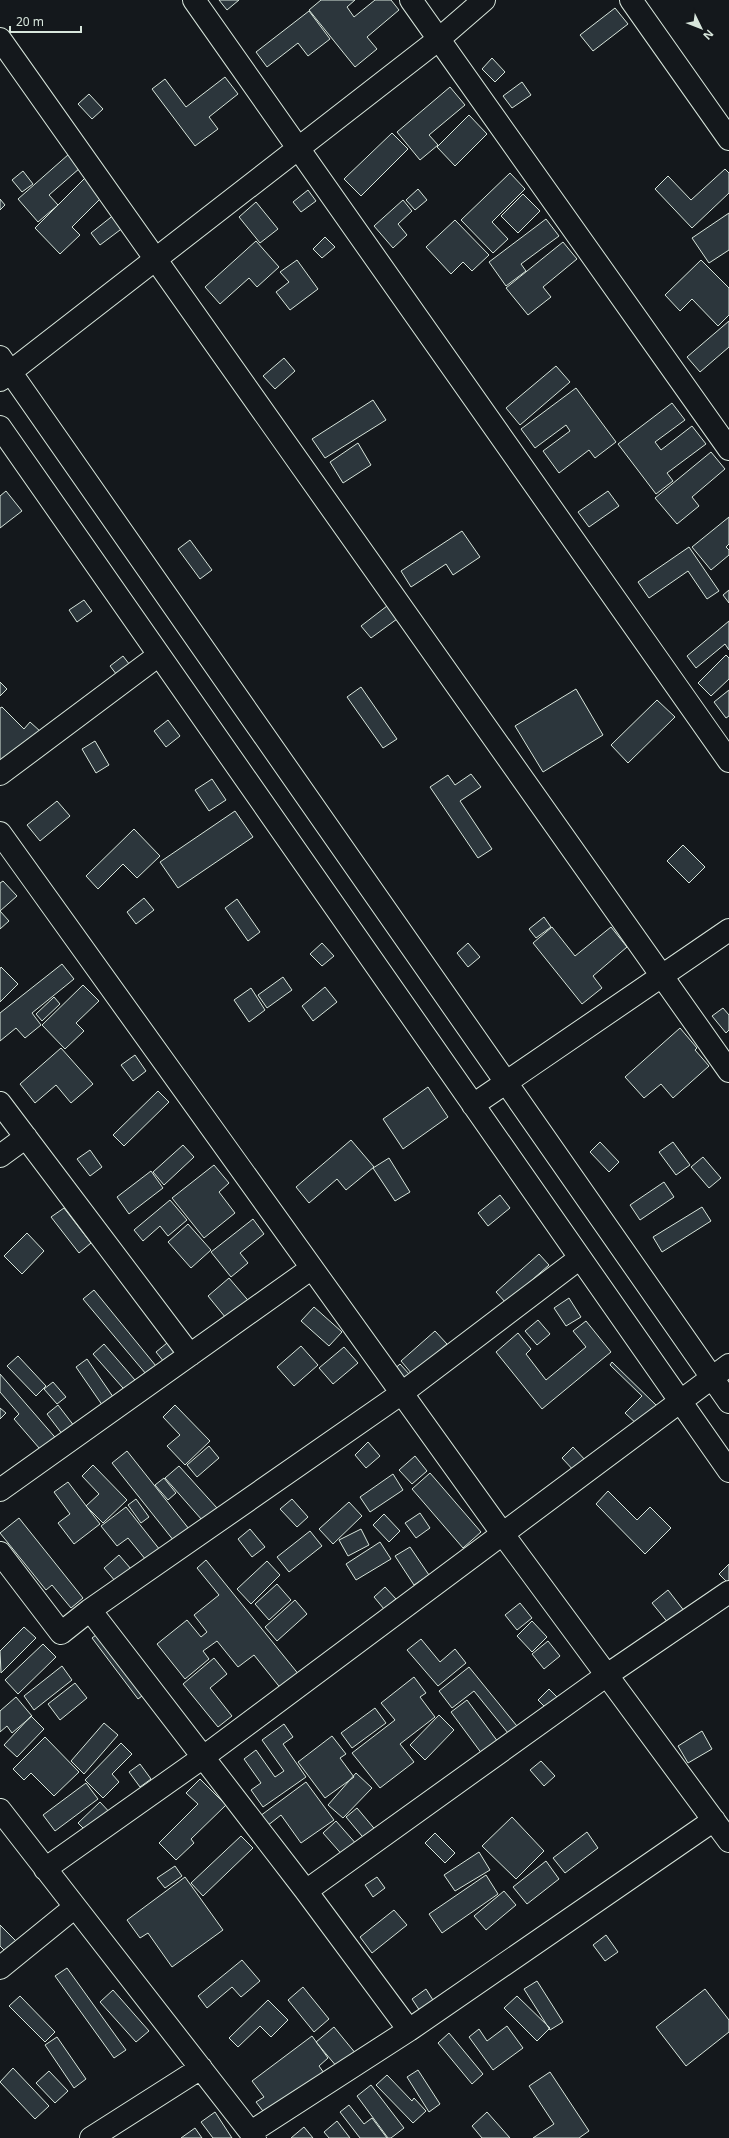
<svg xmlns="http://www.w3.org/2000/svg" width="729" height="2138" font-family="'Noto Sans',sans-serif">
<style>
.building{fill:#2c363c;stroke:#d8e6dc}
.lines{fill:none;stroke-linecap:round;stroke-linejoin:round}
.minor-casing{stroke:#d8e6dc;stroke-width:24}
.minor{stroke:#14181c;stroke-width:22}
</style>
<rect width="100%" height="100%" fill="#14181c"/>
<path class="building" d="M219 0H239L227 10Z
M321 0H355L347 7 354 17 375 0H391L399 10 367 37 377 49 355 67 309 10Z
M615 8 628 24 593 51 580 35Z
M309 11 330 39 308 56 298 43 267 67 256 52Z
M492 58 505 72 495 82 482 69Z
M225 77 238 94 209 117 218 129 195 146 152 89 165 79 186 107Z
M522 82 531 95 512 108 503 96Z
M450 87 465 105 429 135 438 145 420 160 397 132Z
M89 94 103 109 92 119 78 104Z
M469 115 487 134 455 166 437 147Z
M392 133 408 149 361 196 344 179Z
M69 154 80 168 49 195 58 205 38 222 18 199Z
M725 169 729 173V193L692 228 655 189 668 176 691 200Z
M23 171 33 184 22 192 12 180Z
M510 173 525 189 492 222 508 239 493 253 461 220Z
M87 176 105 194 72 227 80 235 60 254 35 228Z
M418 189 427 200 415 210 406 200Z
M308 190 316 201 301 212 293 202Z
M523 194 540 211 518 233 501 216Z
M0 199 5 205 0 210Z
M403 200 412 211 398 224 407 235 393 248 374 226Z
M256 202 278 229 260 243 239 217Z
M729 213V250L709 263 692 238Z
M115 214 124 227 100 245 91 233Z
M546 219 559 236 521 264 526 271 506 286 489 262Z
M455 220 489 255 472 271 463 262 451 274 426 247Z
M325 237 335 247 322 258 313 249Z
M256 241 279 267 257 287 249 278 220 304 205 287Z
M563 242 577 259 543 287 551 297 528 315 506 288Z
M297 260 318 289 290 310 276 292 289 282 280 272Z
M701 260 729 288V315L718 326 692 299 680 311 665 295Z
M729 321V347L700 372 687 357Z
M284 358 295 371 275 389 263 376Z
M556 366 570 382 520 425 506 408Z
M576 388 616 442 595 458 589 450 559 473 543 451 570 431 566 425 535 448 521 429Z
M373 400 386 420 325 458 312 439Z
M672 403 685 420 655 442 661 450 692 426 706 444 667 473 673 481 656 494 618 444Z
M358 443 371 465 343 483 330 462Z
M711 452 725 469 692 497 699 506 677 524 655 498Z
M6 491 22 511 0 528V496Z
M608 491 619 506 589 527 578 512Z
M729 517V544L726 547 729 550V555L711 570 692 547Z
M462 531 480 557 453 575 446 564 411 587 401 571Z
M190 540 212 570 200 579 178 549Z
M689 547 719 591 707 599 688 571 649 598 638 582Z
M729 590V603L723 595Z
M84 600 92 611 77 622 69 610Z
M387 606 397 619 371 638 361 626Z
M729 621V650L725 644 696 668 687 656Z
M726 655 729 658V679L711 696 698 683Z
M123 656 133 669 120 679 110 666Z
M0 682 7 689 0 696Z
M361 687 397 739 383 748 347 697Z
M576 689 603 735 543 772 515 726Z
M729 690V716L726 718 714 702Z
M657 700 675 717 628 763 611 745Z
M2 707 24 729 30 722 41 732 0 773V708Z
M168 720 180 736 166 747 154 731Z
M95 741 109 765 96 773 82 749Z
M471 774 481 787 460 801 492 849 478 858 430 787 448 775 455 785Z
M212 779 226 800 209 811 195 790Z
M57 801 70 816 40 841 27 825Z
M235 811 253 837 178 888 160 862Z
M134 829 160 856 137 878 123 864 98 889 86 876Z
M683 845 705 867 689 883 667 861Z
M3 881 17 896 0 911 9 921 0 929V883Z
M144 898 154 910 136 924 127 912Z
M237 899 260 932 248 941 225 908Z
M544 917 551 927 536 938 529 929Z
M552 927 575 956 611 927 627 947 593 976 602 988 582 1004 533 943Z
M322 943 334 956 322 966 310 954Z
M468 943 480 957 468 967 457 953Z
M62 964 74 979 32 1013 41 1025 25 1038 16 1028 0 1041V1013Z
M1 967 18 984 0 1002V969Z
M283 977 292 990 267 1008 258 995Z
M83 985 99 1001 76 1023 84 1031 65 1049 42 1025Z
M325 987 337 1002 313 1021 302 1006Z
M251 988 265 1010 249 1022 234 1000Z
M54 997 60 1004 42 1021 36 1014Z
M723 1008 729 1015V1030L726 1033 712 1016Z
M680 1028 697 1048 695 1050 709 1066 673 1098 661 1084 644 1098 625 1077Z
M61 1048 93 1084 71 1103 56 1085 35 1103 20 1084Z
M135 1055 146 1071 133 1081 121 1065Z
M428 1087 448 1117 403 1149 383 1119Z
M158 1091 169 1102 124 1146 113 1135Z
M351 1140 374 1167 346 1190 337 1179 309 1203 296 1187Z
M600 1142 619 1162 609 1172 590 1152Z
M673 1142 690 1165 676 1175 659 1152Z
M183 1145 194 1157 164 1185 153 1172Z
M90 1150 102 1167 90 1176 77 1159Z
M703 1157 721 1178 709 1188 691 1167Z
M389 1158 410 1192 395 1201 373 1168Z
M214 1165 229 1183 219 1192 235 1213 204 1238 172 1198Z
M151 1171 163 1188 129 1214 117 1197Z
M664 1182 674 1197 640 1220 630 1205Z
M500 1195 510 1208 488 1226 478 1213Z
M170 1200 187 1220 168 1236 160 1226 143 1241 134 1230Z
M702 1207 711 1221 662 1252 653 1237Z
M64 1208 91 1243 79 1253 51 1217Z
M253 1219 264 1234 240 1253 248 1263 231 1277 211 1252Z
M188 1224 211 1250 191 1268 168 1242Z
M27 1233 44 1251 22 1274 4 1256Z
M539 1254 549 1265 506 1303 496 1292Z
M229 1278 252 1305 230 1323 208 1296Z
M94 1290 156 1366 146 1374 83 1299Z
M569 1298 581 1317 566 1326 554 1308Z
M314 1307 342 1332 329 1346 301 1321Z
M538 1320 550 1334 537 1345 525 1331Z
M586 1321 611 1352 542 1409 496 1352 518 1333 531 1349 526 1354 546 1380 586 1347 573 1331Z
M435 1331 447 1344 412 1374 401 1361Z
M167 1343 179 1358 168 1367 156 1352Z
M104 1344 141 1387 130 1396 93 1354Z
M301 1346 318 1365 294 1386 277 1367Z
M344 1347 358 1363 333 1384 319 1368Z
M18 1356 46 1386 36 1396 7 1366Z
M87 1359 118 1404 107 1412 76 1367Z
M612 1362 658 1407 639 1426 625 1413 642 1396 610 1365Z
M400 1364 410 1375 401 1384 390 1373Z
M0 1374 60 1443 46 1456 14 1419 19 1414 0 1392Z
M53 1382 66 1397 57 1404 44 1389Z
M58 1405 78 1431 66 1439 47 1414Z
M175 1405 210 1441 185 1465 167 1446 180 1435 163 1417Z
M0 1408 6 1413 0 1419Z
M368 1442 380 1456 366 1468 355 1455Z
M209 1446 219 1458 197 1477 187 1465Z
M573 1447 587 1462 576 1473 562 1458Z
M127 1451 189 1529 174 1541 112 1463Z
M415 1456 427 1471 412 1484 399 1470Z
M93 1465 127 1500 103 1523 86 1506 99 1494 82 1476Z
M179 1466 217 1508 202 1520 165 1478Z
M430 1473 481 1532 463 1548 412 1489Z
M393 1474 403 1490 370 1512 360 1497Z
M164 1478 176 1493 168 1500 155 1485Z
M68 1482 100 1524 74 1544 58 1523 70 1514 54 1492Z
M608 1491 637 1520 650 1507 671 1528 645 1554 596 1504Z
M136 1499 149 1517 141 1523 128 1505Z
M292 1499 308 1517 297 1527 280 1509Z
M349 1502 362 1516 333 1544 319 1529Z
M126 1507 160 1550 146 1560 128 1538 117 1546 101 1526Z
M420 1513 430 1528 416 1538 405 1523Z
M384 1514 400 1531 389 1542 373 1525Z
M19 1518 83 1598 71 1608 52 1585 46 1590 0 1533Z
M250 1529 265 1547 252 1557 238 1539Z
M361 1529 369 1545 348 1556 339 1540Z
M310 1531 322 1546 289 1572 277 1557Z
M380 1542 391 1559 356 1580 346 1564Z
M410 1547 429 1575 414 1585 395 1556Z
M119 1555 131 1569 116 1582 104 1568Z
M206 1560 300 1676 282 1690 254 1655 238 1667 217 1641 203 1651 209 1659 185 1679 157 1644 187 1620 201 1637 207 1632 194 1615 219 1595 197 1568Z
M267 1561 280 1575 251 1604 237 1589Z
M729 1564V1584L719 1574Z
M277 1584 291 1600 269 1620 255 1604Z
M385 1587 396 1599 384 1609 374 1597Z
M668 1590 685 1612 669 1624 652 1603Z
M295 1600 307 1614 277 1641 265 1627Z
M520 1603 532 1618 517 1630 505 1615Z
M532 1621 547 1637 532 1652 517 1636Z
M108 1626 154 1687 138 1699 92 1638Z
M24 1627 36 1638 1 1673 0 1651Z
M421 1639 440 1662 455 1649 466 1663 438 1686 407 1650Z
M548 1641 560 1656 544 1669 532 1654Z
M43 1644 56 1657 18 1694 5 1680Z
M214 1658 227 1674 210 1688 232 1716 218 1727 183 1684Z
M62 1666 72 1680 34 1710 24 1696Z
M469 1667 521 1731 512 1738 474 1691 452 1708 439 1691Z
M414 1677 426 1693 420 1697 435 1717 400 1744 414 1762 380 1788 352 1753 395 1720 381 1703Z
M75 1683 87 1698 60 1720 48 1704Z
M549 1689 570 1710 559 1721 538 1700Z
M16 1697 32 1716 12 1733 7 1726 0 1732V1711Z
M467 1700 501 1746 485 1758 451 1712Z
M375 1708 386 1723 352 1748 341 1733Z
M439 1715 454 1730 425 1760 410 1745Z
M31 1716 44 1729 17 1757 4 1745Z
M104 1723 118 1735 84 1774 71 1761Z
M284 1724 293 1737 283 1744 306 1777 263 1807 251 1790 261 1783 244 1759 256 1750 275 1777 284 1771 262 1740Z
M702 1731 712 1749 688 1763 678 1746Z
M332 1736 346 1754 340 1758 354 1777 325 1798 298 1762Z
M45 1737 79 1772 54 1796 31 1773 24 1780 13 1769Z
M121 1743 132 1754 112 1774 119 1782 103 1798 85 1780Z
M541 1761 555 1776 544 1786 530 1770Z
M140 1764 151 1779 140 1787 129 1772Z
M356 1773 372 1788 343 1818 328 1805Z
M200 1779 226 1805 191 1839 194 1843 176 1860 159 1843 198 1804 186 1793Z
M306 1782 334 1820 301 1843 281 1815 267 1826 260 1816Z
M86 1783 98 1799 55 1831 43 1815Z
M100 1802 114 1817 92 1837 78 1823Z
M357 1808 378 1833 367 1842 346 1817Z
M512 1817 544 1851 516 1879 482 1846Z
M336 1821 358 1846 345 1858 323 1833Z
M587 1832 598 1848 565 1873 553 1858Z
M435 1833 455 1853 445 1863 425 1843Z
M241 1836 253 1848 203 1896 191 1883Z
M479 1852 490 1870 455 1891 444 1875Z
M546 1861 559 1879 527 1904 513 1887Z
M175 1866 182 1876 165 1888 157 1878Z
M486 1875 498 1894 442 1933 429 1914Z
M185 1877 223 1930 172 1967 148 1933 140 1938 127 1920Z
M377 1877 385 1888 373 1897 365 1885Z
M504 1891 516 1905 486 1930 474 1916Z
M394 1910 407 1925 372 1953 360 1937Z
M0 1925 24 1949 13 1959 0 1946Z
M606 1935 618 1952 605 1961 593 1945Z
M242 1960 260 1981 241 1997 232 1987 207 2008 198 1996Z
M67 1968 126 2050 114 2058 55 1976Z
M537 1981 563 2022 550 2030 524 1989Z
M303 1987 329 2019 314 2032 288 2000Z
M426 1989 438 2008 424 2017 412 1999Z
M705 1989 729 2020V2032L686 2066 656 2027Z
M113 1990 149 2031 136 2042 100 2002Z
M20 1996 55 2032 45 2042 9 2006Z
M517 1996 550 2028 537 2041 504 2008Z
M268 2000 288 2020 271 2037 260 2026 238 2047 229 2038Z
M507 2026 523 2048 493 2070 469 2037 479 2029 487 2041Z
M334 2027 361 2060 343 2074 316 2042Z
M449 2033 483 2074 472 2084 438 2043Z
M312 2036 328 2058 319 2066 329 2080 272 2123 256 2102 264 2097 252 2081Z
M57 2037 86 2079 74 2088 45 2045Z
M13 2068 49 2106 35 2119 0 2082Z
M418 2070 440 2104 429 2112 407 2077Z
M49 2071 68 2091 55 2103 36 2083Z
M550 2072 589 2131 579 2138H533L554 2124 529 2086Z
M387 2075 412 2101 414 2098 426 2111 413 2123 376 2085Z
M371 2085 404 2128 391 2138H388L357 2096Z
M349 2105 364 2124 372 2118 387 2138H360L340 2112Z
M215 2112 232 2138H213L201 2122Z
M487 2112 510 2138H482L472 2126Z
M337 2121 350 2138H329L324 2132Z
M304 2127 313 2138H291Z
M195 2128 202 2138H181Z"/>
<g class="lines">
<g class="minor-casing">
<path id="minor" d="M194 0 729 761
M411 0 729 449
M631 0 729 139
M0 39 729 1071
M0 357 729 1402
M0 380 439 39 484 0
M0 427 729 1471
M0 774 159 655
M0 833 502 1533 729 1841
M0 1103 190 1355
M473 1105 729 930
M0 1156 26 1137
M0 1490 312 1268
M0 1553 61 1633 90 1610
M0 1810 255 2138
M45 1869 202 1758 729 1365
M306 1891 607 1675 729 1592
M0 1968 75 1907
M409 2030 306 1891 90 1610 402 1393 580 1258
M251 2132 409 2030 714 1820
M91 2138 201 2068"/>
</g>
<use href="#minor" class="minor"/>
</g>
<g transform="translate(701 28) rotate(133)" stroke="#14181c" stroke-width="3" paint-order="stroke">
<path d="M0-3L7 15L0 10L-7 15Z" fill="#d8e6dc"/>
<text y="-6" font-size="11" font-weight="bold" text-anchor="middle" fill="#d8e6dc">N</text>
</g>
<path d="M10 26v6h71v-6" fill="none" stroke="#d8e6dc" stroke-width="2"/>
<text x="16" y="26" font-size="12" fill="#d8e6dc" stroke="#14181c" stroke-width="3" paint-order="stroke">20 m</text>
</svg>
